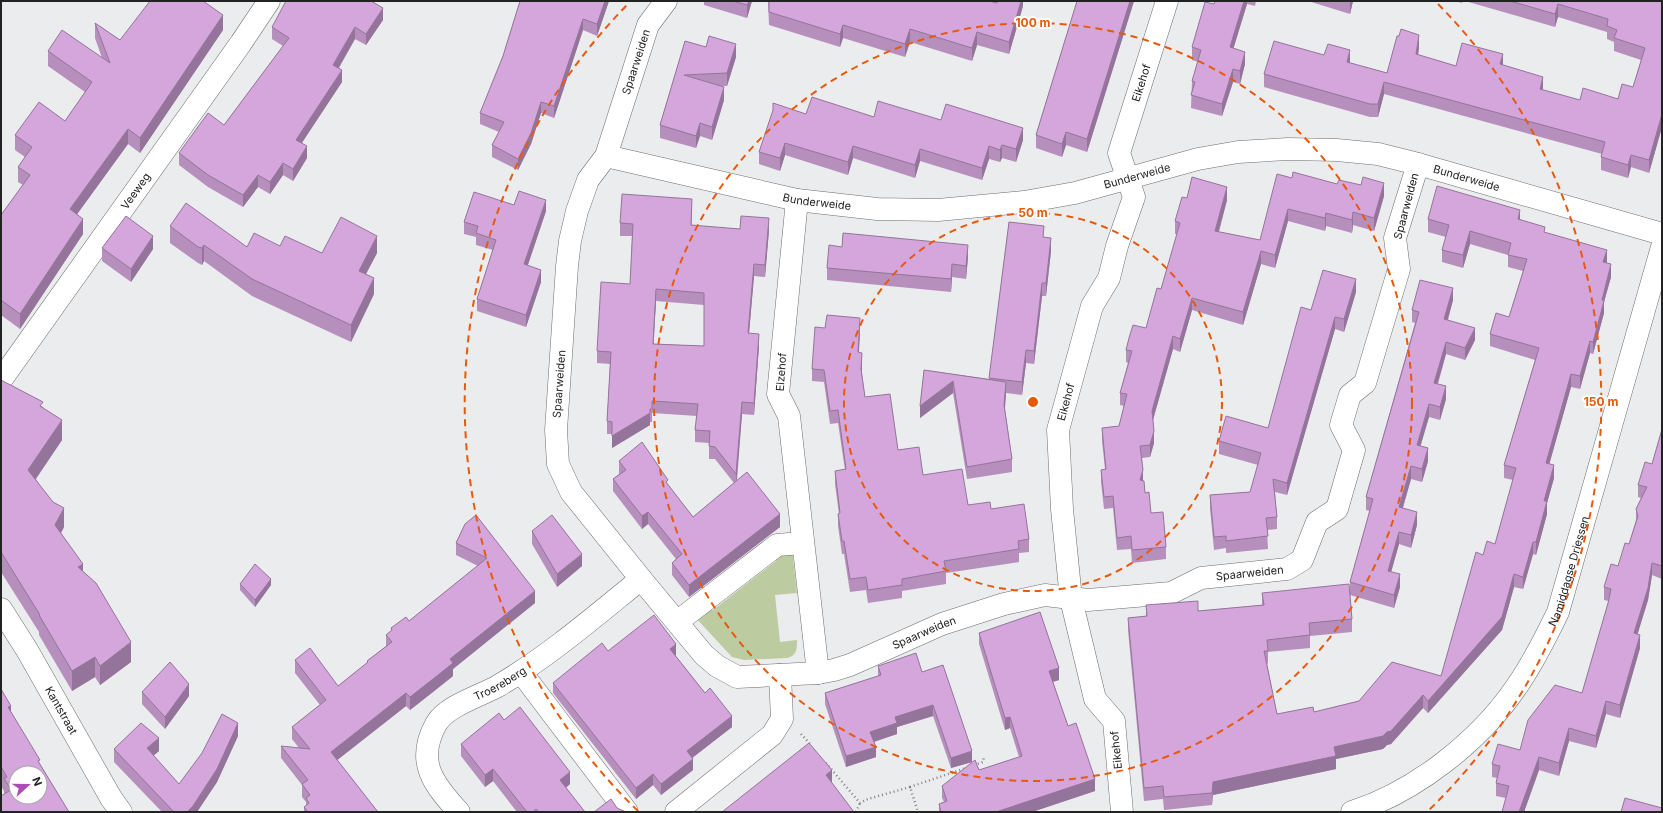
<svg xmlns="http://www.w3.org/2000/svg" width="1663" height="813" font-family="Inter,sans-serif">
<style>
.green{fill:#bdcba0}
.lines{fill:none;stroke-linecap:round;stroke-linejoin:round}
.minor-casing{stroke:#6c6d6f;stroke-width:23}
.major-casing{stroke:#6c6d6f;stroke-width:23}
.path{stroke:#808182;stroke-width:2.5;stroke-dasharray:1 3;stroke-linecap:butt}
.minor{stroke:#fff;stroke-width:22}
.major{stroke:#fff;stroke-width:22}
.wall{fill:#b68fbd;fill-rule:evenodd}
.shaded-wall{fill:#94749a}
.building{fill:#d4a6dc;stroke:#94749a;fill-rule:evenodd}
.ring{fill:none;stroke:#e8590c;stroke-width:2;stroke-dasharray:7 5}
.labels{text-anchor:middle;stroke-width:4;stroke-linejoin:round;paint-order:stroke}
.street-label{font-size:11px;fill:#212222;stroke:#fff}
.centre{fill:#e8590c;stroke:#fff;stroke-width:2}
.ring-label{font-size:12px;text-anchor:middle;font-weight:bold;fill:#e8590c;stroke:#fff;stroke-width:4;stroke-linejoin:round;paint-order:stroke}
</style>
<rect width="100%" height="100%" fill="#ebecee"/>
<path class="green" d="M792 549 797 593 775 595 780 642 797 640C797 649 797 656 787 658L744 660 732 657 695 617 702 610H713L776 561 778 551Z"/>
<g class="lines">
<g class="minor-casing">
<g id="minor">
<path id="s1" d="M666 1 648 25 606 156 588 180 577 211 570 241 567 266 556 430 558 464 571 492 641 579 704 655 717 666 737 677 818 673 834 670 850 665 942 624 1004 604 1045 595 1088 600 1171 593 1201 578 1287 569 1302 560 1317 522 1337 509 1354 450 1341 425 1350 395 1365 383 1399 269 1395 238 1418 164"/>
<path id="s2" d="M606 156 797 200 877 209 938 210 1024 202 1075 193 1198 159 1238 152 1288 149 1337 150 1378 154 1418 164 1662 234"/>
<path d="M797 200 778 394 789 416 818 673"/>
<path id="s3" d="M1 380 241 43 269 1"/>
<path d="M677 622 777 545 802 543"/>
<path d="M521 672 627 812"/>
<path id="s4" d="M459 812C434 785 415 762 436 724 446 706 480 696 498 686 549 656 594 617 641 579"/>
<path d="M676 812 772 735 782 719 780 675"/>
<path id="s5" d="M1122 812 1114 721 1095 699 1071 599 1062 509 1058 430 1092 306 1109 278 1117 246 1134 197 1119 153 1167 1"/>
<path id="s6" d="M1352 812C1415 792 1480 741 1517 686 1533 663 1546 637 1558 612L1662 247"/>
</g>
</g>
<g class="major-casing">
<g id="major">
<path id="s7" d="M1 609 27 650 111 798 121 812"/>
</g>
</g>
<path class="path" d="M801 734 811 745
M826 763 860 803 868 799 910 787 918 812
M974 765 983 762 984 756
M910 787 966 768
M856 812 860 803"/>
<use href="#minor" class="minor"/>
<use href="#major" class="major"/>
</g>
<path class="wall" d="M520 1H609L597 36 583 30 554 118 541 113 531 144 518 170 492 157V145L499 132 480 124V113L503 56Z
M704 1H752L747 18 704 5Z
M768 1H989L997 3 1023 1V6L1009 54 977 45 972 61 910 42 905 57 843 38 840 47 769 25Z
M1077 1H1134L1087 152 1066 145 1062 157 1036 148V135Z
M1215 1H1256L1255 6 1247 4 1233 48 1245 64 1240 84 1233 82 1222 116 1191 108 1192 81 1198 62 1192 60V47L1214 4Z
M1308 1H1353L1350 14Z
M1454 1H1463L1462 3Z
M1465 1H1662V127L1649 173 1631 167 1628 178 1601 170V157L1602 154 1384 94 1378 117H1370L1264 87V74L1350 63 1387 73 1419 48 1418 55 1456 66 1503 65 1543 90 1580 100 1618 99 1633 87 1641 60 1614 51V42L1607 39V32L1558 17 1555 27Z
M383 20 366 45 355 39 339 68 342 82 301 143 307 158 293 181 283 175 270 194 258 187 243 207 208 187 179 165V153L224 125 283 46 272 39V27Z
M95 23 120 40 223 30 140 153 128 144 77 214 83 234 20 329 1 315V215L23 185 18 182V167L25 157 15 150V135L65 121 85 92 48 66V51L102 58 95 38Z
M685 41 736 57 727 86H720L724 100 712 140 700 136 696 148 660 138V125Z
M806 114 874 117 941 120 1023 140 1016 162 1002 158 1000 162 989 159 982 180 920 161 915 178 853 158 848 175 785 155 780 171 759 164V152Z
M1292 178 1337 184 1384 196 1374 231 1353 225 1352 233 1326 226 1325 231 1288 221 1275 268 1261 264 1243 325 1192 310 1180 352 1173 349 1153 420 1154 443 1150 457 1142 458 1143 481 1145 493 1151 513 1166 547V559L1132 563 1131 549 1117 550 1113 508 1104 509 1101 482V470L1105 469 1102 441V428L1119 426 1124 406 1120 405V393L1128 363 1126 362V350L1146 328 1161 289 1177 234H1175V221L1187 198 1227 200 1219 232 1260 240Z
M514 205 546 211 528 265 541 282 526 327 477 311V299L493 250 476 245V237L464 234V222Z
M692 211 691 225 740 229 769 230 765 277 754 276 749 333 759 346 754 415 742 414 737 481 780 527 689 597 672 575V563L676 559 648 524 642 529 613 491V479L619 474V461L668 485 693 517 734 483 715 459H709V443L695 442V430L697 416 652 413V422H650V425L612 448V434H607V421L610 364 597 363V351L630 284 632 236H620V223ZM656 301 704 305V346L653 344Z
M1428 219H1520L1545 233 1606 263 1611 277 1604 302V313L1593 354 1590 353 1580 389 1571 387 1549 464 1554 478 1547 503V514L1536 555 1533 554 1523 589 1514 587 1502 630 1428 713 1423 708 1391 744 1387 745 1383 749 1336 759V769L1213 795 1212 805 1164 810 1163 799 1144 801 1128 630V618L1146 616V605L1198 611 1262 605V593H1350V582L1370 511 1366 510V497L1415 323 1412 322V310L1453 300 1448 320 1475 340 1465 360 1446 354 1438 384 1446 399 1440 420 1429 417 1420 446 1428 461 1422 482 1411 479 1403 508 1417 525 1411 548 1399 544 1391 572 1400 587 1394 608 1350 595 1352 619V632L1310 636V648L1268 652V663L1267 664 1277 714 1314 712 1359 701 1441 676 1483 555 1495 544 1513 480 1504 478V465L1535 360 1490 346V334L1509 317 1523 271 1508 267V255L1470 244 1463 268 1442 262V250L1446 237 1428 232Z
M1009 222 1044 237 1051 251 1046 296H1042L1034 364 1026 363 1022 395 1006 393 1005 409 1012 459V472L967 479 953 393 920 418 924 370 989 379Z
M170 226 247 247 280 246 322 253H377L366 274 374 294 351 342 252 296 204 261 202 265 198 263 170 243Z
M102 248 153 249 131 282 102 261Z
M968 257 966 279 952 277 951 292 827 280V268Z
M1356 292 1344 332 1335 329 1287 495 1275 492 1277 517V529L1267 530 1268 549 1226 553V548L1214 550 1210 508V495L1250 492 1258 465 1219 454V441L1268 428 1311 310Z
M860 330 859 352 862 365V374L865 397 898 450 923 475 968 505 991 509 1029 539V552L1019 553V562L946 573V584L902 591V598L868 603 866 590 850 592 844 554H842L838 526V514H839L835 484V471L845 470 838 423 830 424 824 382 812 381V369Z
M1 380 43 407 62 440 36 479 64 527 61 533 83 572 131 662 100 685 95 677 72 691 39 635V632L1 572Z
M1662 429V579L1652 575 1648 600 1637 634 1640 648 1620 718 1606 714 1596 748 1569 741 1559 776 1539 770 1524 812H1502L1506 798 1496 796V783L1497 778 1492 777V764L1520 750 1582 693 1609 601 1604 600V587L1618 566 1629 544 1636 520V509L1641 498 1638 497V485L1652 464Z
M465 524 535 603 453 669V676L437 689 410 710 406 706 337 760 378 812H304V807L306 806V802L302 797V785L281 758V746L299 748 292 739V727L320 705 295 673V660L338 686 367 663V661L386 646V635L391 631V628L409 621 478 566 456 555V543Z
M532 531 582 566 557 587 532 544Z
M240 584 271 585 255 607 240 590Z
M979 633 1059 680 1053 682 1068 726 1095 791 1032 812H939V804L944 802 942 798V786L979 770 1019 757 1010 728 1005 730 979 644Z
M608 651 676 655H675L732 727 692 758 693 770 661 795 653 785 636 799 553 693V683Z
M878 666 922 672 972 762 951 768 933 716 897 727V734L874 742 876 757 846 767 825 704V693L878 676Z
M1 689 11 712 40 764 69 812 4 794V791L1 786Z
M142 692 189 696 165 729 142 704Z
M504 720 570 784 566 788 585 812H517L493 781 485 787 461 756V744Z
M238 736 217 782 197 812H162L114 762V749L159 751 153 756 179 784Z"/>
<path class="shaded-wall" d="M605 1H609L597 36V24Z
M749 1H752L747 18V5Z
M1021 1H1023V6L1009 54V42Z
M1130 1H1134L1087 152V139Z
M1244 1H1247V4L1230 60V47Z
M1350 1H1353L1350 14Z
M1558 4V17L1555 27V14Z
M383 8V20L366 45V34Z
M223 15V30L140 153V138Z
M583 19V30L554 118V106Z
M843 25V38L840 47V34Z
M355 27V39L333 77V65Z
M910 29V42L905 57V44Z
M977 32V45L972 61V48Z
M1419 35V48L1416 67V54Z
M736 44V57L727 86V73Z
M1350 50V63L1347 62Z
M1245 52V64L1240 84V71Z
M1503 54V67L1500 64Z
M1233 69V82L1222 116V104Z
M342 70V82L296 152V140Z
M1543 77V89L1540 102V89Z
M1384 82V94L1378 117V104Z
M724 87V100L712 140V127Z
M541 102V113L531 144 518 170V159Z
M1662 114V127L1649 173V160Z
M700 123V136L696 148V136Z
M1023 128V140L1016 162V149Z
M128 129V144L70 224V209Z
M1066 132V145L1062 157V144Z
M785 143V155L780 171V158Z
M1002 145V158L1000 162V150Z
M307 146V158L293 181V169Z
M853 146V158L848 175V162Z
M989 146V159L982 180V168Z
M920 149V161L915 178V165Z
M1631 155V167L1628 178V165Z
M283 163V175L270 194V182Z
M258 175V187L243 207V195Z
M1384 183V196L1374 231V218Z
M1227 187V200L1215 244V231Z
M692 199V211L691 237V225Z
M546 200V211L524 276V264Z
M1288 209V221L1275 268V255Z
M1520 210V223L1518 219Z
M1353 212V225L1352 233V220Z
M1326 213V226L1325 231V218Z
M769 218V230L765 277V265Z
M83 219V234L20 329V314Z
M1470 231V244L1463 268V255Z
M153 236V249L131 282V269Z
M377 236V253L359 287V271Z
M1051 238V251L1046 296V283Z
M204 245V261L202 265V248Z
M968 245V257L966 279V266Z
M1607 250V262L1603 275V262Z
M1261 251V264L1243 325V312Z
M754 264V276L748 345V333Z
M952 264V277L951 292V279Z
M1611 264V277L1604 302V313L1593 354V342L1602 300Z
M541 270V282L526 327V315Z
M374 278V294L351 342V325Z
M1356 279V292L1344 332V319Z
M1042 283V296L1034 364V351Z
M1453 288V300L1444 332V319Z
M656 289V301L653 356V344Z
M1192 298V310L1180 352V339Z
M1335 317V329L1287 495V483Z
M860 318V330L858 365V352Z
M1475 328V340L1465 360V348Z
M759 334V346L754 415V403Z
M1173 336V349L1152 423V411Z
M1590 341V353L1580 389V376Z
M1446 342V354L1434 395V383Z
M1026 350V363L1022 395V382Z
M862 353V365L861 381V369Z
M1571 374V387L1546 476V463Z
M953 381V393L920 418V406Z
M1006 382V394L1004 417V405Z
M1446 386V399L1440 420V407Z
M742 402V414L736 486V474Z
M1429 404V417L1417 458V445Z
M650 413V425L612 448V436Z
M62 420V440L28 490V470Z
M1154 431V443L1150 457V445Z
M1428 448V461L1422 482V469Z
M1554 465V478L1547 503V514L1536 555V542L1544 501Z
M1411 466V479L1399 520V507Z
M1143 470V482L1140 480Z
M64 508V527L55 544V525Z
M648 512V524L642 529V516Z
M1417 512V525L1411 548V535Z
M780 514V527L689 597V585Z
M1399 532V544L1388 583V571Z
M1533 542V554L1523 589V577Z
M582 554V566L557 587V574Z
M1652 563V575L1648 600 1634 646V633Z
M83 564V584L78 567Z
M1400 574V587L1394 608V595Z
M1514 574V587L1502 630 1428 713V701Z
M271 579V585L255 607V600Z
M535 591V603L453 669V676L410 710V697L450 659Z
M1640 635V648L1620 718V705Z
M131 642V662L100 685V666Z
M676 644V655L670 659V649Z
M95 657V677L72 691V671Z
M1059 668V680L1049 683V671Z
M189 684V696L165 729V717Z
M406 693V706L331 765V752Z
M1423 695V708L1391 744 1387 745 1383 749 1336 759V769L1213 795 1212 805 1213 782 1334 747Z
M1606 701V714L1596 748V736Z
M933 705V716L897 727V734L870 743V732L895 717Z
M11 706V725L8 707Z
M732 716V727L687 762V751Z
M1010 717V728L1005 730V718Z
M238 723V736L217 782 197 812H187Z
M1569 728V741L1559 776V763Z
M159 738V751L147 761V748Z
M876 747V757L846 767V756Z
M972 751V762L951 768V758Z
M1539 757V770L1524 812H1519Z
M693 759V770L661 795V784Z
M493 769V781L485 787V775Z
M832 770V782L826 786V775Z
M570 772V784L560 792V780Z
M653 774V785L636 799V788Z
M1095 779V791L1032 812H996Z"/>
<path class="building" d="M150 1H203L223 15 140 138 128 129 70 209 83 219 20 314 1 300V215L30 175 18 167 32 147 15 135 39 102 65 121 92 82 48 51 62 30 110 63 95 23 120 40Z
M286 1H371L383 8 366 34 355 27 333 65 342 70 296 140 307 146 293 169 283 163 270 182 258 175 243 195 208 175 179 153 208 113 224 125 289 38 272 27Z
M520 1H605L597 24 583 19 554 106 541 102 531 133 518 159 492 145 504 122 480 113 503 56Z
M733 1H749L747 5Z
M769 1H989L997 3 998 1H1021L1009 42 977 32 972 48 910 29 905 44 843 25 840 34 769 12Z
M1077 1H1130L1087 139 1066 132 1062 144 1036 135Z
M1215 1H1244L1230 47 1245 52 1240 71 1233 69 1222 104 1191 95 1195 82 1192 81 1201 50 1192 47 1205 2 1214 4Z
M1510 1H1662V114L1649 160 1631 155 1628 165 1601 157 1605 142 1384 82 1378 104H1370L1264 74 1274 41 1324 55 1328 44 1350 50 1347 62 1387 73 1397 36H1399L1401 29 1419 35 1416 54 1456 66 1462 43 1503 54 1500 64 1543 77 1540 89 1580 100 1583 88 1618 99 1622 84 1633 87 1645 48 1614 38 1617 30 1607 26 1608 19 1558 4 1555 14Z
M709 36 736 44 727 73 684 75 724 87 712 127 700 123 696 136 660 125 685 41 706 47Z
M812 97 874 117 878 101 941 120 946 104 1023 128 1016 149 1002 145 1000 150 989 146 982 168 920 149 915 165 853 146 848 162 785 143 780 158 759 152 773 110V103L806 114Z
M1293 172 1337 184 1339 180 1361 185 1363 177 1384 183 1374 218 1353 212 1352 220 1326 213 1325 218 1288 209 1275 255 1261 251 1243 312 1192 298 1180 339 1173 336 1152 411 1154 431 1150 445 1140 446 1143 470 1140 480 1144 481 1145 493 1149 492 1151 513 1163 512 1166 547 1132 550 1131 536 1117 538 1113 496 1104 497 1101 470 1106 469 1102 428 1119 426 1127 394 1120 393 1132 351 1126 350 1129 338 1133 325 1146 328 1157 288 1161 289 1180 223 1175 221 1182 197 1187 198 1192 177 1227 187 1215 231 1260 240 1277 174 1292 178Z
M1437 186 1520 210 1518 219 1545 227 1544 232 1607 250 1603 262 1611 264 1602 300 1604 301 1593 342 1590 341 1580 376 1571 374 1546 463 1554 465 1544 501H1547L1536 542H1533L1523 577 1514 574 1502 617 1428 701 1423 695 1391 731 1387 732 1383 736 1334 747 1336 756 1213 782 1212 793 1164 797 1163 786 1144 788 1128 618 1147 616 1146 605 1198 601V611L1264 605 1262 593 1349 584 1352 619 1309 623 1310 635 1267 640 1268 651H1264L1277 714 1313 707 1314 712 1359 701 1392 662 1441 676 1476 552 1483 555 1487 541 1495 544 1516 468 1504 465 1539 348 1490 334 1496 313 1509 317 1527 259 1508 255 1511 243 1470 231 1463 255 1442 250 1449 225 1428 219Z
M519 191 546 200 524 264 541 270 526 315 477 299 496 240 476 233 478 226 464 222 474 192 514 205Z
M622 194 692 199 691 225 740 229 741 216 769 218 765 265 754 264 748 333 759 334 754 403 742 402 736 474 715 447 709 446 710 431 695 430 698 404 652 401V409H650V413L612 436V422L607 421 611 352 597 351 601 282 630 284 633 224 620 223ZM656 289 704 293V346L653 344Z
M186 203 247 247 254 233 280 246 285 236 322 253 341 217 377 236 359 271 374 278 351 325 252 279 204 245 202 248 198 247 170 226Z
M126 216 153 236 131 269 102 248Z
M1009 222 1044 226 1043 237 1051 238 1046 283H1042L1034 351 1026 350 1022 382 989 378Z
M843 233 968 245 966 266 952 264 951 279 827 268 829 245 842 247Z
M1323 270 1356 279 1344 319 1335 317 1287 483 1273 479 1277 517 1266 518 1268 536 1226 541V536L1214 537 1210 495 1250 492 1261 453 1219 441 1226 416 1268 428 1301 307 1311 310Z
M1420 280 1453 288 1444 319 1475 328 1465 348 1446 342 1434 383 1446 386 1440 407 1429 404 1417 445 1428 448 1422 469 1411 466 1399 507 1417 512 1411 535 1399 532 1388 571 1400 574 1394 595 1350 582 1373 499 1366 497 1419 312 1412 310Z
M827 315 860 318 858 352 862 353 861 369 865 397 890 394 898 450 919 447 923 475 962 469 968 505 990 502 991 509 1024 504 1029 539 1018 541 1019 549 944 561 946 571 902 579V585L868 590 866 577 850 579 844 541H842L838 514 840 513 835 471 846 469 838 410 830 411 824 370 812 369 815 327 825 328Z
M924 370 1006 382 1004 405 1012 459 967 467 953 381 920 406Z
M1 380 43 402 40 406 62 420 28 470 53 502 64 508 55 525 83 564 78 567 96 583 131 642 100 666 95 657 72 671 39 615H40L1 552Z
M1662 429V566L1652 563 1648 588 1634 633 1640 635 1620 705 1606 701 1596 736 1569 728 1559 763 1539 757 1519 812H1502L1509 786 1496 783 1500 766 1492 764 1498 744 1520 750 1528 720 1555 685 1582 693 1608 603 1611 589 1604 587 1611 564 1618 566 1625 543 1629 544 1638 516 1636 509 1647 487 1638 485 1645 462 1652 464Z
M642 442 668 480 666 482 693 517 747 472 780 514 689 585 672 563 682 554 648 512 642 516 613 479 626 470 619 461Z
M476 515 535 591 450 659 453 663 437 676 410 697 406 693 331 752 378 812H308L304 807 309 803 306 798 310 795 302 784 308 780 281 746 310 749 292 727 326 700 295 660 310 648 338 686 368 662 367 661 392 642 386 635 392 630 391 628 406 617 409 621 487 558 456 543 465 524Z
M552 515 582 554 557 574 532 531Z
M255 564 271 579 255 600 240 584Z
M1040 612 1059 668 1049 671 1068 726 1076 723 1095 779 996 812H941L939 804 947 801 942 786 975 760 979 770 1022 756 1010 717 1005 718 979 633Z
M654 615 676 644 670 649 705 693 710 688 732 716 687 751 693 759 661 784 653 774 636 788 553 683 602 643 608 651Z
M916 653 922 672 943 665 972 751 951 758 933 705 895 717 897 723 870 732 876 747 846 756 825 693 881 675 878 666Z
M170 662 189 684 165 717 142 692Z
M1 689 11 706 8 707 40 760 38 761 69 812H1V796L11 790 4 778 7 777 1 767ZM16 773H40V797H16Z
M520 707 570 772 560 780 585 812H539L536 809 533 812H527L493 769 485 775 461 744 499 713 504 720Z
M222 714 238 723 217 769 193 806 187 812H174L114 749 141 723 159 738 147 748 179 784 202 753Z
M809 743 832 770 826 775 854 812H722Z
M1625 798 1662 808V812H1621Z
M611 799 617 808 626 812H594Z"/>
<g class="ring">
<circle cx="1033" cy="402" r="189"/>
<circle cx="1033" cy="402" r="379"/>
<path d="M638 811A568 568 0 0 1 628 4M1438 4A568 568 0 0 1 1428 811"/>
</g>
<g class="labels">
<g class="street-label">
<text transform="translate(636 62) rotate(-72)" y="4">Spaarweiden</text>
<text dy="4" stroke="none"><textPath href="#s5" startOffset="759">Eikehof</textPath></text>
<text dy="4" stroke="none"><textPath href="#s2" startOffset="540">Bunderweide</textPath></text>
<text dy="4" stroke="none"><textPath href="#s2" startOffset="876">Bunderweide</textPath></text>
<text dy="4" stroke="none"><textPath href="#s3" startOffset="232">Veeweg</textPath></text>
<text dy="4" stroke="none"><textPath href="#s2" startOffset="216">Bunderweide</textPath></text>
<text transform="translate(1406 206) rotate(-75)" y="4">Spaarweiden</text>
<text transform="translate(781 372) rotate(-86)" y="4">Elzehof</text>
<text transform="translate(559 384) rotate(-86)" y="4">Spaarweiden</text>
<text dy="4" stroke="none"><textPath href="#s5" startOffset="422">Eikehof</textPath></text>
<text dy="4" stroke="none"><textPath href="#s6" startOffset="338">Namiddagse Driessen</textPath></text>
<text dy="4" stroke="none"><textPath href="#s1" startOffset="1297">Spaarweiden</textPath></text>
<text dy="4" stroke="none"><textPath href="#s1" startOffset="961">Spaarweiden</textPath></text>
<text dy="4" stroke="none"><textPath href="#s4" startOffset="176">Troereberg</textPath></text>
<text dy="4" stroke="none"><textPath href="#s7" startOffset="118">Kantstraat</textPath></text>
<text transform="translate(1116 750) rotate(-96)" y="4">Eikehof</text>
</g>
</g>
<circle cx="1033" cy="402" r="6" class="centre"/>
<g class="ring-label">
<text x="1033" y="27">100 m</text>
<text x="1033" y="217">50 m</text>
<text x="1601" y="406">150 m</text>
</g>
<rect width="1663" height="813" fill="none" stroke="#212222" stroke-width="4"/>
<g transform="translate(28 785) rotate(69)"><circle r="19" fill="#ffffff" stroke="#a6a7a7"/>
<path d="M0-3L7 15L0 10L-7 15Z" fill="#ad4cb4"/>
<text y="-6" font-size="11" font-weight="bold" text-anchor="middle" fill="#212222">N</text>
</g>
</svg>
